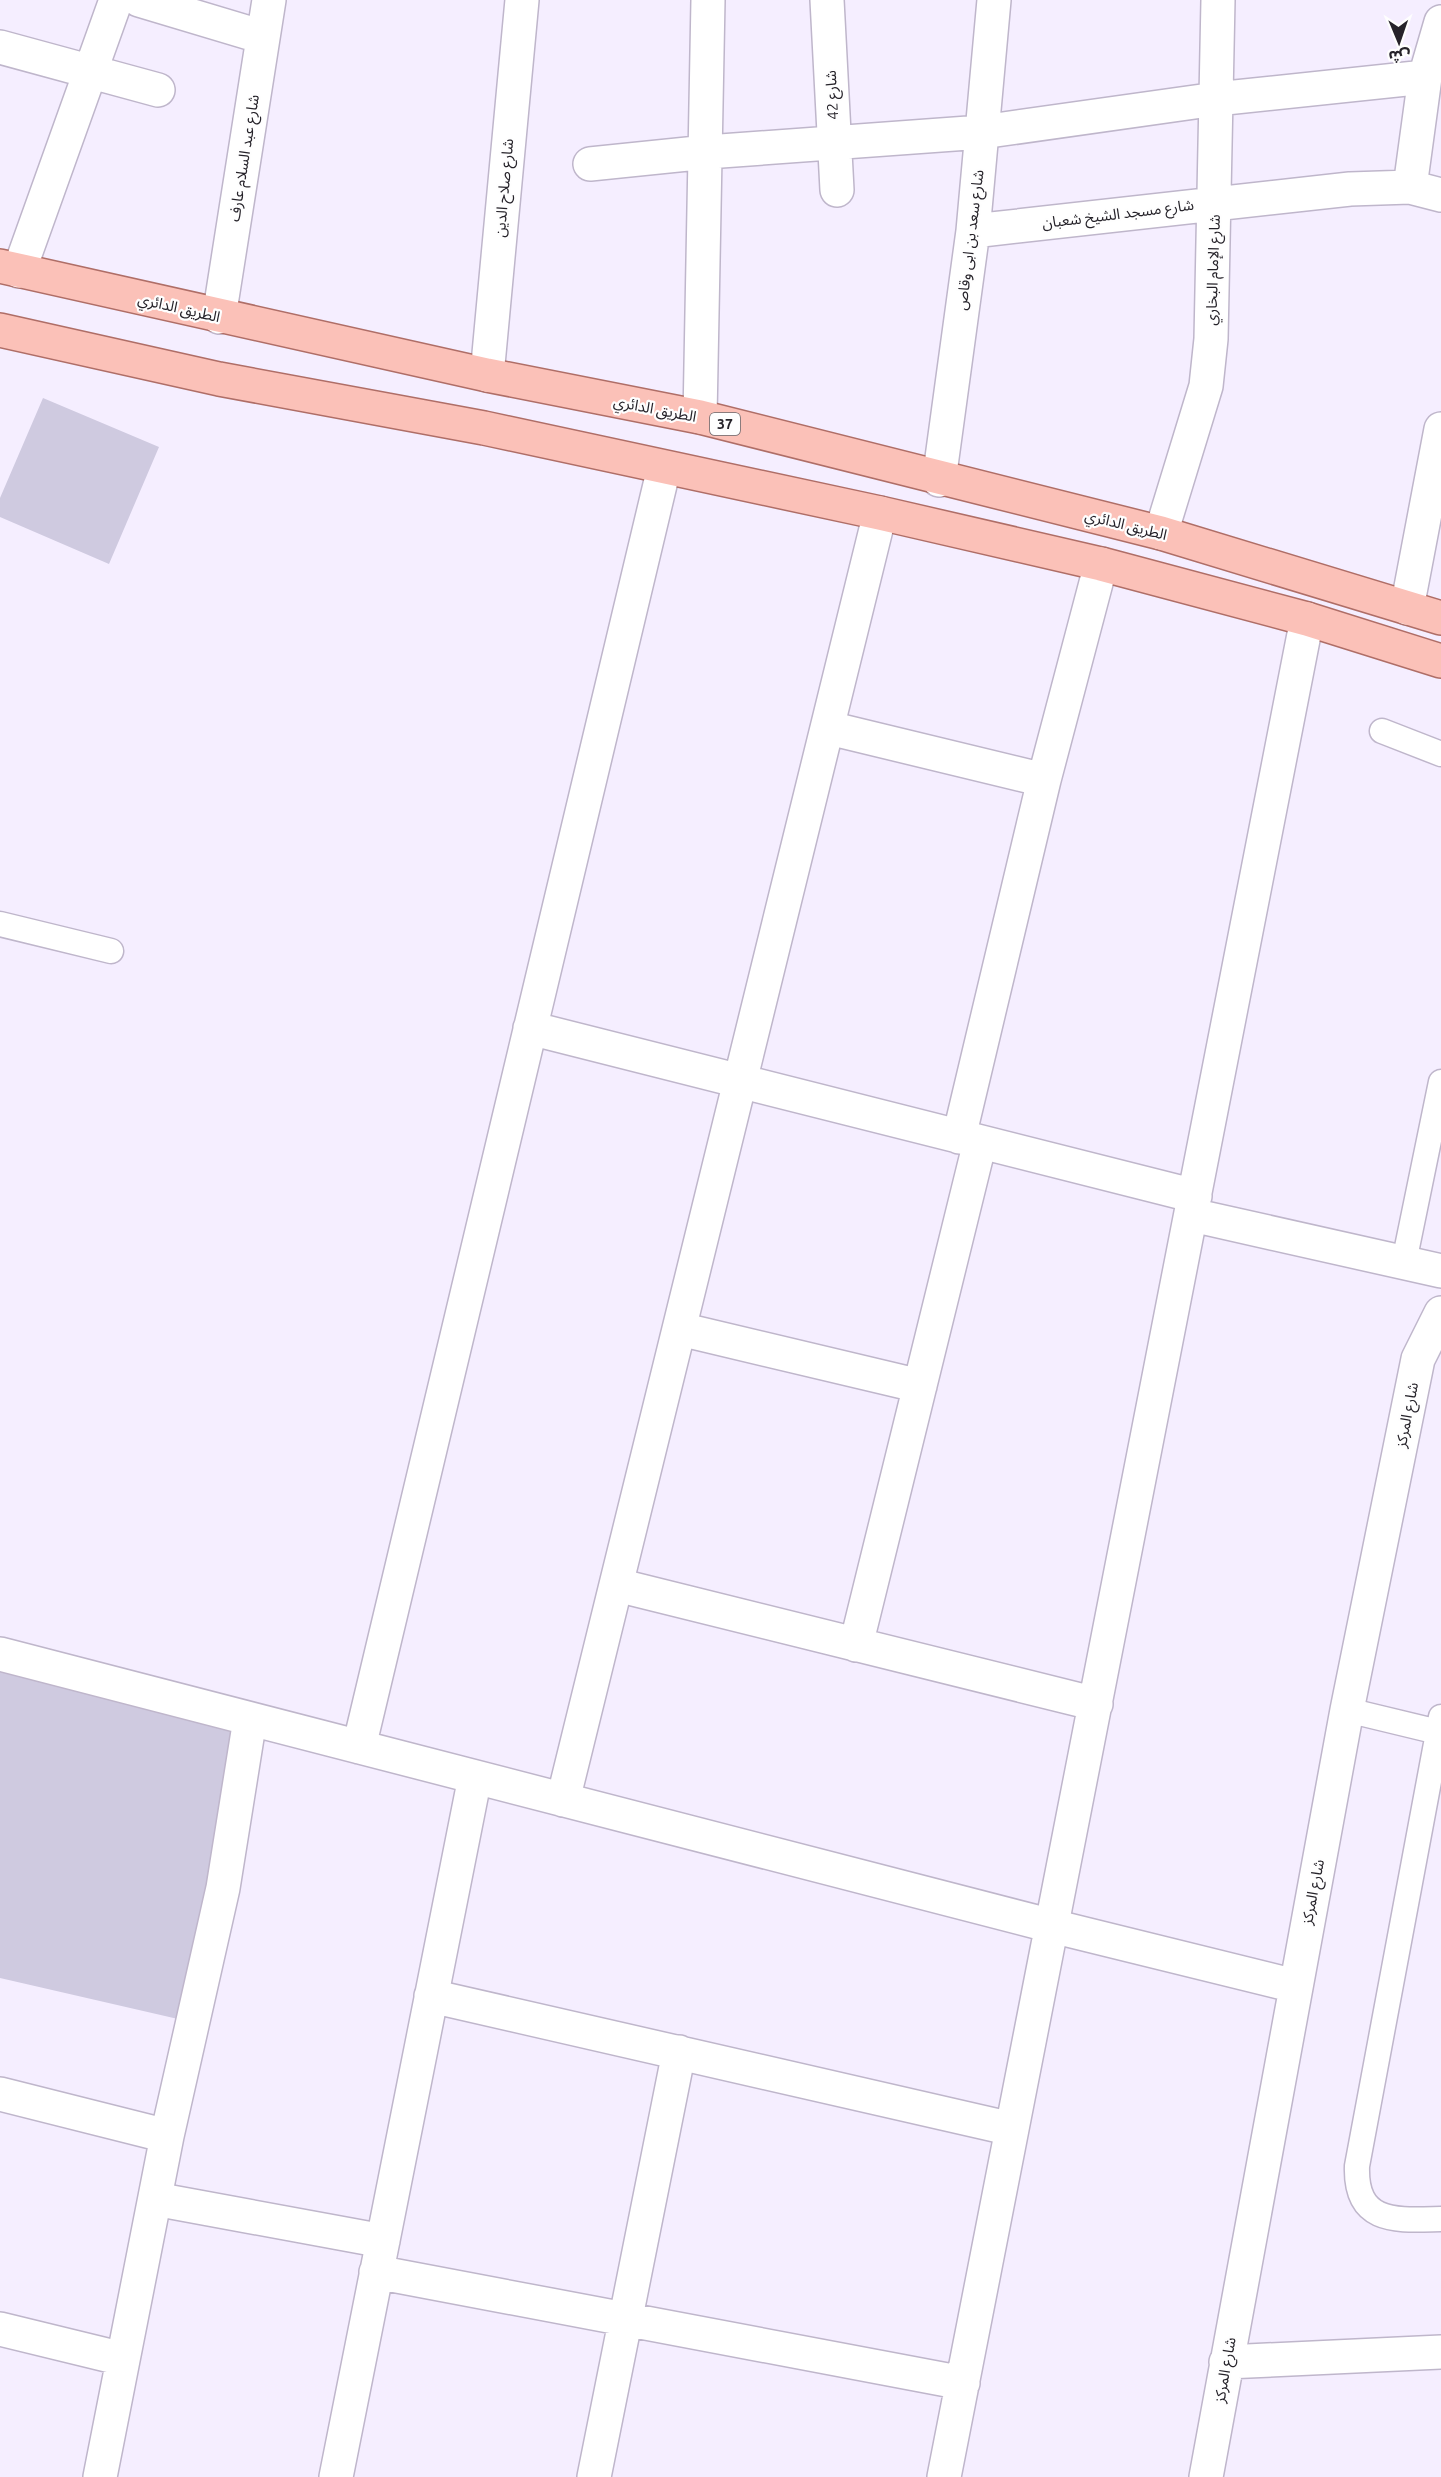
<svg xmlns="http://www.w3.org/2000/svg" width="1441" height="2477" font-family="Ubuntu,'Noto Sans Arabic',sans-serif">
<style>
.building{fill:#cfcae0}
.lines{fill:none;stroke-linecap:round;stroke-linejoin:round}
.service-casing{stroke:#bfb6cb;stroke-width:27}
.minor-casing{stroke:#bfb6cb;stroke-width:36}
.primary-casing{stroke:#af6e67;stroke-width:36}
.service{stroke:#fff;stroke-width:24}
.minor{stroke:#fff;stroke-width:33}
.primary{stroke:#fbc1b8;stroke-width:33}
.labels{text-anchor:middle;stroke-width:4.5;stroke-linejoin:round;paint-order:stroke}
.shield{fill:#fefefe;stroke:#67656a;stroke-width:1.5}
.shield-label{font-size:14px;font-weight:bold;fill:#26232a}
.street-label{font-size:15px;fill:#26232a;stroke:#fefefe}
</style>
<rect width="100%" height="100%" fill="#f5eeff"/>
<path class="building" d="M43 398 159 447 109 564 0 517V498Z
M0 1649 265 1710 191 2022 0 1978Z"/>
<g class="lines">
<g class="service-casing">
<path id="service" d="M1382 731 1441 754
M0 924 111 951
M1404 1262 1441 1082
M1347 1710 1438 1732
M1441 1717 1357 2166C1355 2225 1397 2220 1441 2219"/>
</g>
<g class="minor-casing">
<path id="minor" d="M139 0 263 37
M827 0 837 190
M0 47 158 90
M590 164 707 152 982 132 1216 99 1425 77
M1410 187 1425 77 1441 22
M973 231 1350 189 1410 187 1441 195
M19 271 116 0
M219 317 269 0
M487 375 522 0
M700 417 708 0
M939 480 973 231 994 0
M1161 533 1206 386 1211 339 1218 0
M1407 608 1441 429
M829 728 1044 780
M530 1028 1195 1196
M959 1137 1044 780 1101 564
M1192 1215 1441 1271
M680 1329 920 1386
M617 1585 1096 1704
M856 1645 980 1142
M0 1654 1052 1926 1295 1986
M359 1747 664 468
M563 1800 880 513
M431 1996 1012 2129
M0 2094 167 2136
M155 2199 383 2241
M376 2272 963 2383
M0 2329 123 2359
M1226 2362 1441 2352
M100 2477 167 2136 223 1888 250 1719
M336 2477 475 1777
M594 2477 679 2052
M944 2477 1307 619
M1206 2477 1347 1710 1418 1359 1441 1313"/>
</g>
<g class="primary-casing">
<path id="primary" d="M0 266 487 375 700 417 1161 533 1441 618
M0 330 219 379 484 428 880 513 1101 564 1307 619 1441 661"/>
</g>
<use href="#service" class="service"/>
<use href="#minor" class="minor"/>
<use href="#primary" class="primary"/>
</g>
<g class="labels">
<rect class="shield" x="710" y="413" width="30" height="22" rx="4.5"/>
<g class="shield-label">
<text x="725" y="429">37</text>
</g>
<g class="street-label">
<text transform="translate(832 95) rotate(-93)" y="5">شارع 42</text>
<text transform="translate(244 158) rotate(-81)" y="5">شارع عبد السلام عارف</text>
<text transform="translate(504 188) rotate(-85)" y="5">شارع صلاح الدين</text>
<text transform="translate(1118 214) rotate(-7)" y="5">شارع مسجد الشيخ شعبان</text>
<text transform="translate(970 240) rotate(-83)" y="5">شارع سعد بن ابى وقاص</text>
<text transform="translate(1213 270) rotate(-88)" y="5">شارع الإمام البخاري</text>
<text transform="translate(179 308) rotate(13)" y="5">الطريق الدائري</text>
<text transform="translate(655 409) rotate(11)" y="5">الطريق الدائري</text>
<text transform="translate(1126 525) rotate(14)" y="5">الطريق الدائري</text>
<text transform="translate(1407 1415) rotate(-79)" y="5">شارع المركز</text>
<text transform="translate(1313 1892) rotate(-79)" y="5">شارع المركز</text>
<text transform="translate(1225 2370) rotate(-80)" y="5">شارع المركز</text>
</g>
</g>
<g transform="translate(1399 42) rotate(178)" stroke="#fefefe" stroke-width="4.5" paint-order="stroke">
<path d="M0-4.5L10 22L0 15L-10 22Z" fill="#26232a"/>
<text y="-9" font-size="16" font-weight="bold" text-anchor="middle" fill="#26232a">ش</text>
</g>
</svg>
